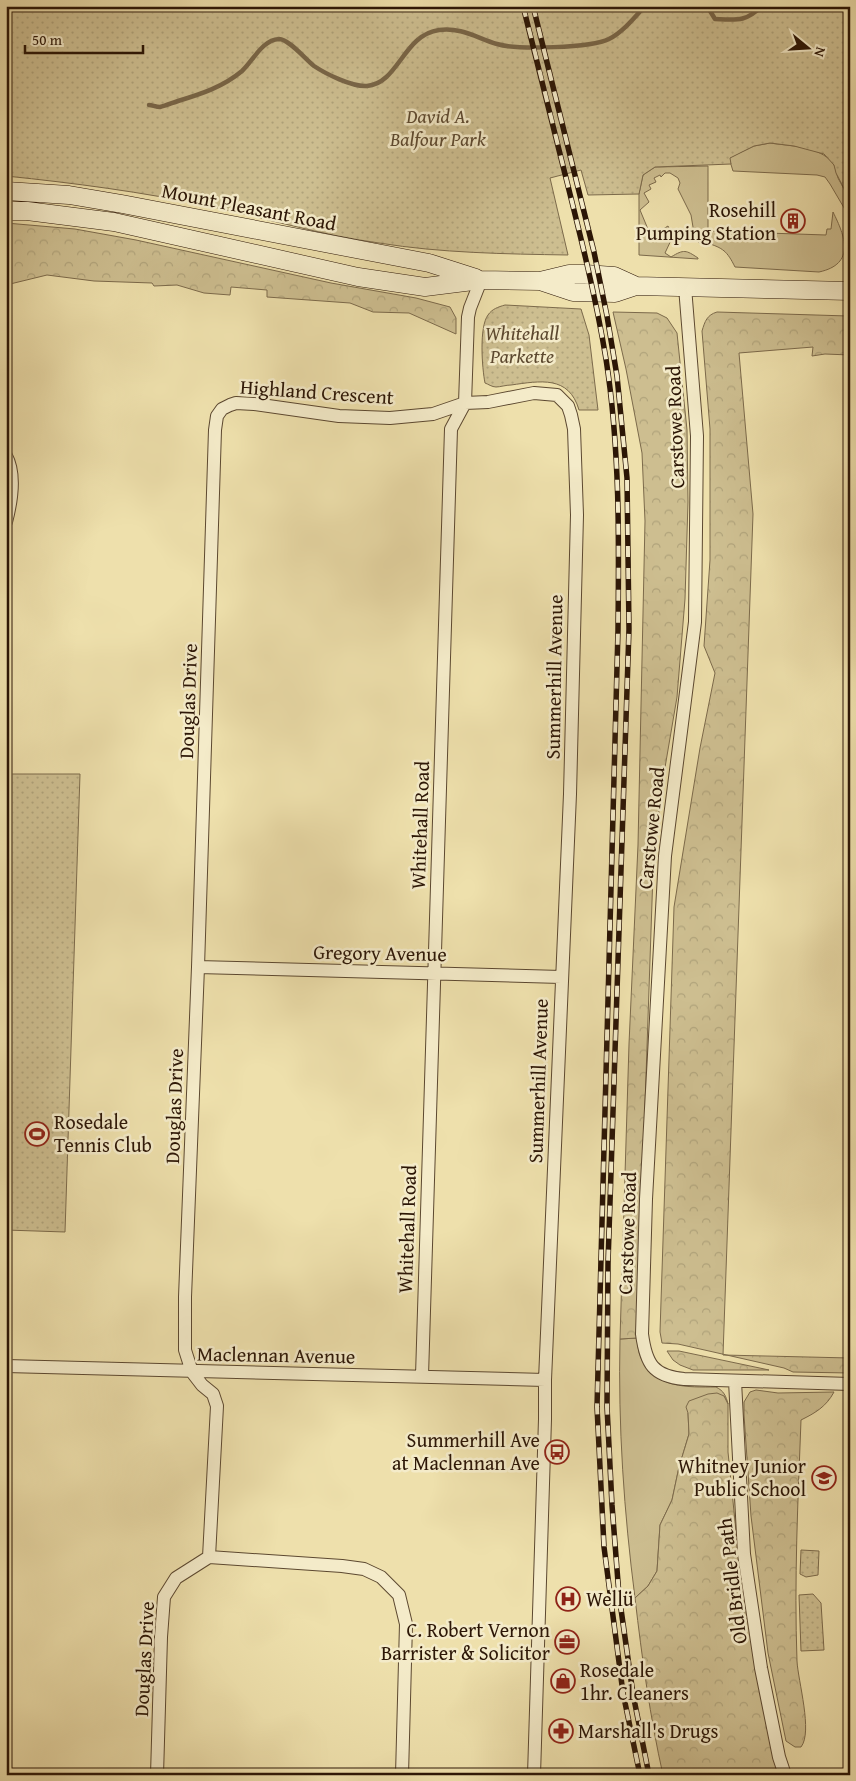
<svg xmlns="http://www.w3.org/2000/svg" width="856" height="1781" font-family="'Gentium Book Plus',serif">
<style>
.grass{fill:#cdbe90;stroke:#7c6a4b}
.forest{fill:url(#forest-crowns);stroke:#7c6a4b}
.park{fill:url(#park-dots);stroke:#7c6a4b}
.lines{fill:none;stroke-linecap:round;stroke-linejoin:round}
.stream{stroke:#796648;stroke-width:4.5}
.street-casing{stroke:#5c4830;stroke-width:14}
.secondary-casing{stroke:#2c1606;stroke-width:19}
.street{stroke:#f4ebc9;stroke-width:12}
.secondary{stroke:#f4ebc9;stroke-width:18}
.rail-casing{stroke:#2c1606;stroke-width:5.5}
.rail{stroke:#f4ebc9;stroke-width:4;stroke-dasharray:11;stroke-linecap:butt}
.labels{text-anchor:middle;stroke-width:5;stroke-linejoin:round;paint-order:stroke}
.park-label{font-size:20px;font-style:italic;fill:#5c482f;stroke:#f4ebc9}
.street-label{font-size:20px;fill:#2c1606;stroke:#f4ebc9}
.poi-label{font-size:20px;fill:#2c1606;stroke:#f4ebc9;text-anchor:end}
</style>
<defs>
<pattern id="forest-crowns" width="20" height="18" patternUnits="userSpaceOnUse" patternTransform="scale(1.25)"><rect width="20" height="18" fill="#cdbe90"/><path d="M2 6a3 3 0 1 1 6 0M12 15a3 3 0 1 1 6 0" fill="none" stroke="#b0a37b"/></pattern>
<pattern id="park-dots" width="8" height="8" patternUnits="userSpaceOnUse" patternTransform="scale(1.25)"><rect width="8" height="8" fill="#cdbe90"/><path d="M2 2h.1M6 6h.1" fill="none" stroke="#b0a37b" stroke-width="1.8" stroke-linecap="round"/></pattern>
</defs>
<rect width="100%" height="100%" fill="#eee0ac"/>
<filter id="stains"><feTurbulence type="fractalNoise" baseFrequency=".004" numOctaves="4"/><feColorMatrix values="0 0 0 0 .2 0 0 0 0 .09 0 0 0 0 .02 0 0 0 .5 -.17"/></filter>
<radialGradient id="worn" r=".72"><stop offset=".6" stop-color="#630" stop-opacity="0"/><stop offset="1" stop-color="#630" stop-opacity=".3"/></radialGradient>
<path class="grass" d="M770 143C790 146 819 146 833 163 836 167 836 173 838 178 847 195 850 199 850 218L830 184 825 177 817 175 733 171 729 158 754 146Z
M708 166V231L826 235 827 229H831L833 212C845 236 856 264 819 272L735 267C727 251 723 248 707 243L704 247 695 239 691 215 678 189 680 183 678 178 670 173H665L661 177 660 175 654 178 656 182 649 185 651 189 644 193 649 202 640 210 650 234 654 236 663 231V229L668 226 673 236 665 253 671 257C684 249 686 250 698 258V259L639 255V194L643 175 655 167Z
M637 1338C638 1344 638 1352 641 1358 655 1389 688 1387 716 1387 724 1391 726 1396 728 1404L724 1396 688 1413 689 1434 679 1467 672 1500 660 1525 657 1571 648 1586 635 1598C624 1513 618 1426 620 1339Z"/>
<path class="forest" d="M6 223 75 229 136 240 331 283 416 298 450 307 456 318V334L409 313 373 312 350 303 267 297V290L231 287 230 295 204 293 177 285 154 286 152 283 94 281 47 275 6 285Z
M613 312 657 313 667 318 677 333 687 430 688 502 685 599 677 697 661 791 653 873 637 1338 620 1339 629 1044 638 845 645 521 642 453 626 369Z
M717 312 848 316 847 335H850V355L825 354 812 356 813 347 739 353 753 514 723 1355 850 1358V1373L793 1372 784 1368 678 1344 662 1343 660 1332 674 907 700 748 715 673 704 646 710 560V429L702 331C705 321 707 315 717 312Z
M667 1351H679L769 1370H693L680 1365 673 1360Z
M756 1390 778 1393 834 1392C826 1407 815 1413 801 1420 798 1500 794 1580 797 1661 798 1681 813 1732 801 1747H795L786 1741 768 1653 751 1516 744 1415V1402L750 1392Z
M717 1393 724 1396 728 1404V1452L737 1541 779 1775H663C650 1717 642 1658 635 1598L648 1586 657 1571 660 1525 672 1500 679 1467 689 1434 688 1413 686 1407 689 1401 708 1394Z"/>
<path class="park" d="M6 6H850V200L836 173 834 165 824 154 794 146 770 143 754 146 730 158 731 164 655 167 643 175 639 194 588 195 581 170 550 178 568 255C505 254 441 253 379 243 321 235 265 218 209 206 142 192 74 183 6 176Z
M505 305 581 309 589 335 598 410H579C569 375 540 381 511 385 506 385 500 387 496 387 492 387 488 384 485 383 482 368 479 327 488 315 492 309 498 307 505 305Z
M6 774H80L65 1232 6 1230Z
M801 1550 819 1551 818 1575 806 1577 800 1574Z
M813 1594 821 1603 824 1650 801 1651 799 1595Z"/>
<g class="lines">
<path class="stream" d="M707 6 715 19C737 20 746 22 762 6
M149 105C152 105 156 107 160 107 165 106 172 103 178 101 201 94 223 87 242 71 253 61 262 40 279 39 289 39 306 60 314 66 326 74 352 87 367 86 399 83 403 35 439 30 461 27 477 38 497 44 516 50 592 48 609 39 623 32 635 17 645 6"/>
<g class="street-casing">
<path id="street" d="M685 287 697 436 695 622 665 856 646 1199 642 1334C646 1364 653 1376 684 1379L850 1384
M6 456C16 474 11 503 6 522
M198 967 561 977
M6 1366 545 1380
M422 1376 451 429 465 403 468 317 470 308 481 280
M735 1381 744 1554 761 1668 779 1757 785 1775
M209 1557 217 1406 213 1394 202 1385 192 1372 185 1350V1297L198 967 215 430 217 416 222 409 230 405 236 403 254 404 339 416 390 418 433 414 465 403 488 402 534 393 557 395 568 406 571 415 574 429 577 515 570 794 545 1380V1419L534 1775
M209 1557 342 1566 364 1569 381 1577 399 1595 406 1624 402 1775
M157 1775 161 1637 164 1597 176 1578 209 1557"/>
</g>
<g class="secondary-casing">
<path id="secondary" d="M6 191 69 195 122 204 429 263 476 278
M6 211H27L114 222 358 277 425 287 481 280 540 281 573 292 615 293 636 286 850 291
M540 281 569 274H585L614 276 636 286"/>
</g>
<use href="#street" class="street"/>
<use href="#secondary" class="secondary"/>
<g class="rail-casing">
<path id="rail" d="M523 6C538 64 552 121 566 178 581 238 596 298 606 359 620 449 619 540 618 630L597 1407 604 1547 623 1693 640 1775
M533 6 594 252 607 316 617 376 627 478 629 629 608 1263 607 1407 612 1505 619 1595 633 1694 649 1775"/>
</g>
<use href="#rail" class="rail"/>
</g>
<defs>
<g id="building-ring" transform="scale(1.25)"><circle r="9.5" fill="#f4ebc9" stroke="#8f2418" stroke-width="1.5"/><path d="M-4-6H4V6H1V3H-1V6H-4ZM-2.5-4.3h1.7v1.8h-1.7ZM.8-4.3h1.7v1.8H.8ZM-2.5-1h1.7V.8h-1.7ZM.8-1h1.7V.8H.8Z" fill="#8f2418"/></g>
<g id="stadium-ring" transform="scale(1.25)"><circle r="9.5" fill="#f4ebc9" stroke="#8f2418" stroke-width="1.5"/><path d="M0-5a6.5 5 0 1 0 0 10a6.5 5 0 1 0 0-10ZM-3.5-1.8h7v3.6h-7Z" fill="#8f2418"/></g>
<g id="bus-ring" transform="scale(1.25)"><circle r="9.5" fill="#f4ebc9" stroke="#8f2418" stroke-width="1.5"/><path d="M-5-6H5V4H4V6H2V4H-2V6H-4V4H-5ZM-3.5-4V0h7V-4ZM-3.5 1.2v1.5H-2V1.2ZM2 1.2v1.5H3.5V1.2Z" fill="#8f2418"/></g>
<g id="school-ring" transform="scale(1.25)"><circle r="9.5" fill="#f4ebc9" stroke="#8f2418" stroke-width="1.5"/><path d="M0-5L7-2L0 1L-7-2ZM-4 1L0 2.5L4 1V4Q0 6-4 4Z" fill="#8f2418"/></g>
<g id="hospital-ring" transform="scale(1.25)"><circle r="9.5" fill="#f4ebc9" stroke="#8f2418" stroke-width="1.5"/><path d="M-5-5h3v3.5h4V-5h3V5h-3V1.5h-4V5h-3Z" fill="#8f2418"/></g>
<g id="office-ring" transform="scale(1.25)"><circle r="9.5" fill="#f4ebc9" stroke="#8f2418" stroke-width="1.5"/><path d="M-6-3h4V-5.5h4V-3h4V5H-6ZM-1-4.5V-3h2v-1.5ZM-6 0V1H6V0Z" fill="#8f2418"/></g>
<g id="shop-ring" transform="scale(1.25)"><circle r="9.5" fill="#f4ebc9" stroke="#8f2418" stroke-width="1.5"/><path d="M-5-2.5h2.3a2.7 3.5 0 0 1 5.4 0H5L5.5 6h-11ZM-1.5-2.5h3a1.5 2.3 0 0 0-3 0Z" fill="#8f2418"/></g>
<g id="pharmacy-ring" transform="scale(1.25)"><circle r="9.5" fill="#f4ebc9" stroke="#8f2418" stroke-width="1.5"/><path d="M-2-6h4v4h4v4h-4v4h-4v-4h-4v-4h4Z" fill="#8f2418"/></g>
</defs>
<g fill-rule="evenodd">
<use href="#building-ring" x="793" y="221"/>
<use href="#stadium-ring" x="37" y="1134"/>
<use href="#bus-ring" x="557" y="1452"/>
<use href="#school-ring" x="824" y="1478"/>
<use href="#hospital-ring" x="568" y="1599"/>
<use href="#office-ring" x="567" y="1642"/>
<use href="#shop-ring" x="563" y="1681"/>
<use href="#pharmacy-ring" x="561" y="1731"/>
</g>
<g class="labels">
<g class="park-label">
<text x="438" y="123">David A.<tspan x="438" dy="23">Balfour Park</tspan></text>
<text x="522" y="340">Whitehall<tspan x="522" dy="23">Parkette</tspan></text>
</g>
<g class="street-label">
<text transform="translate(249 207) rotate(11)" y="7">Mount Pleasant Road</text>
<text transform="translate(317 392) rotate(4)" y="7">Highland Crescent</text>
<text transform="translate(675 427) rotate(-92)" y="7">Carstowe Road</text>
<text transform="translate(554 677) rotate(-89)" y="7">Summerhill Avenue</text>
<text transform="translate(188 701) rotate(-88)" y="7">Douglas Drive</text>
<text transform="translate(420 825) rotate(-88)" y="7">Whitehall Road</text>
<text transform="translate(651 828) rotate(-84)" y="7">Carstowe Road</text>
<text transform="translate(380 953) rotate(1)" y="7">Gregory Avenue</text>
<text transform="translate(538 1081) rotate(-88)" y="7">Summerhill Avenue</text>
<text transform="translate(174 1106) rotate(-88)" y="7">Douglas Drive</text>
<text transform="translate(407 1229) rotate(-88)" y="7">Whitehall Road</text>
<text transform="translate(627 1233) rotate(-88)" y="7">Carstowe Road</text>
<text transform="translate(276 1355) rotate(1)" y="7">Maclennan Avenue</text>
<text transform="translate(732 1581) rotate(-97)" y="7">Old Bridle Path</text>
<text transform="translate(144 1659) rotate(-87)" y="7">Douglas Drive</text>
</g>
<g class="poi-label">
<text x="776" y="217">Rosehill<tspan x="776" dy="23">Pumping Station</tspan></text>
<text x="54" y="1129" text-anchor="start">Rosedale<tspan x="54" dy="23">Tennis Club</tspan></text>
<text x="540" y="1447">Summerhill Ave<tspan x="540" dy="23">at Maclennan Ave</tspan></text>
<text x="806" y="1473">Whitney Junior<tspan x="806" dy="23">Public School</tspan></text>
<text x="586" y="1606" text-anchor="start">Wellü</text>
<text x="550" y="1637">C. Robert Vernon<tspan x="550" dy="23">Barrister &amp; Solicitor</tspan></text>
<text x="580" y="1677" text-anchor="start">Rosedale<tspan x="580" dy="23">1hr. Cleaners</tspan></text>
<text x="578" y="1738" text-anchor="start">Marshall's Drugs</text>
</g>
</g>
<rect width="856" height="1781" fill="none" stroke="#eee0ac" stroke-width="25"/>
<rect x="8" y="8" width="841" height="1766" fill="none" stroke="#2c1606" stroke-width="2.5"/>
<rect x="12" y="12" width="831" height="1756" fill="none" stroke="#2c1606"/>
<g transform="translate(808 48) rotate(108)" stroke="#f4ebc9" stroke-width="4" paint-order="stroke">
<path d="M0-4L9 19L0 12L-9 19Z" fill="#2c1606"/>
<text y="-8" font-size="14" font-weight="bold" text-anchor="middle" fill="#2c1606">N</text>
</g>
<path d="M25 45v8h118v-8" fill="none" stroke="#2c1606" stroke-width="2.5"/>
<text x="32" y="45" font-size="15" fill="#2c1606" stroke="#f4ebc9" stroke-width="4" paint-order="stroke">50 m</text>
<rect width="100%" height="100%" filter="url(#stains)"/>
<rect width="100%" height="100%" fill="url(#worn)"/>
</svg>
